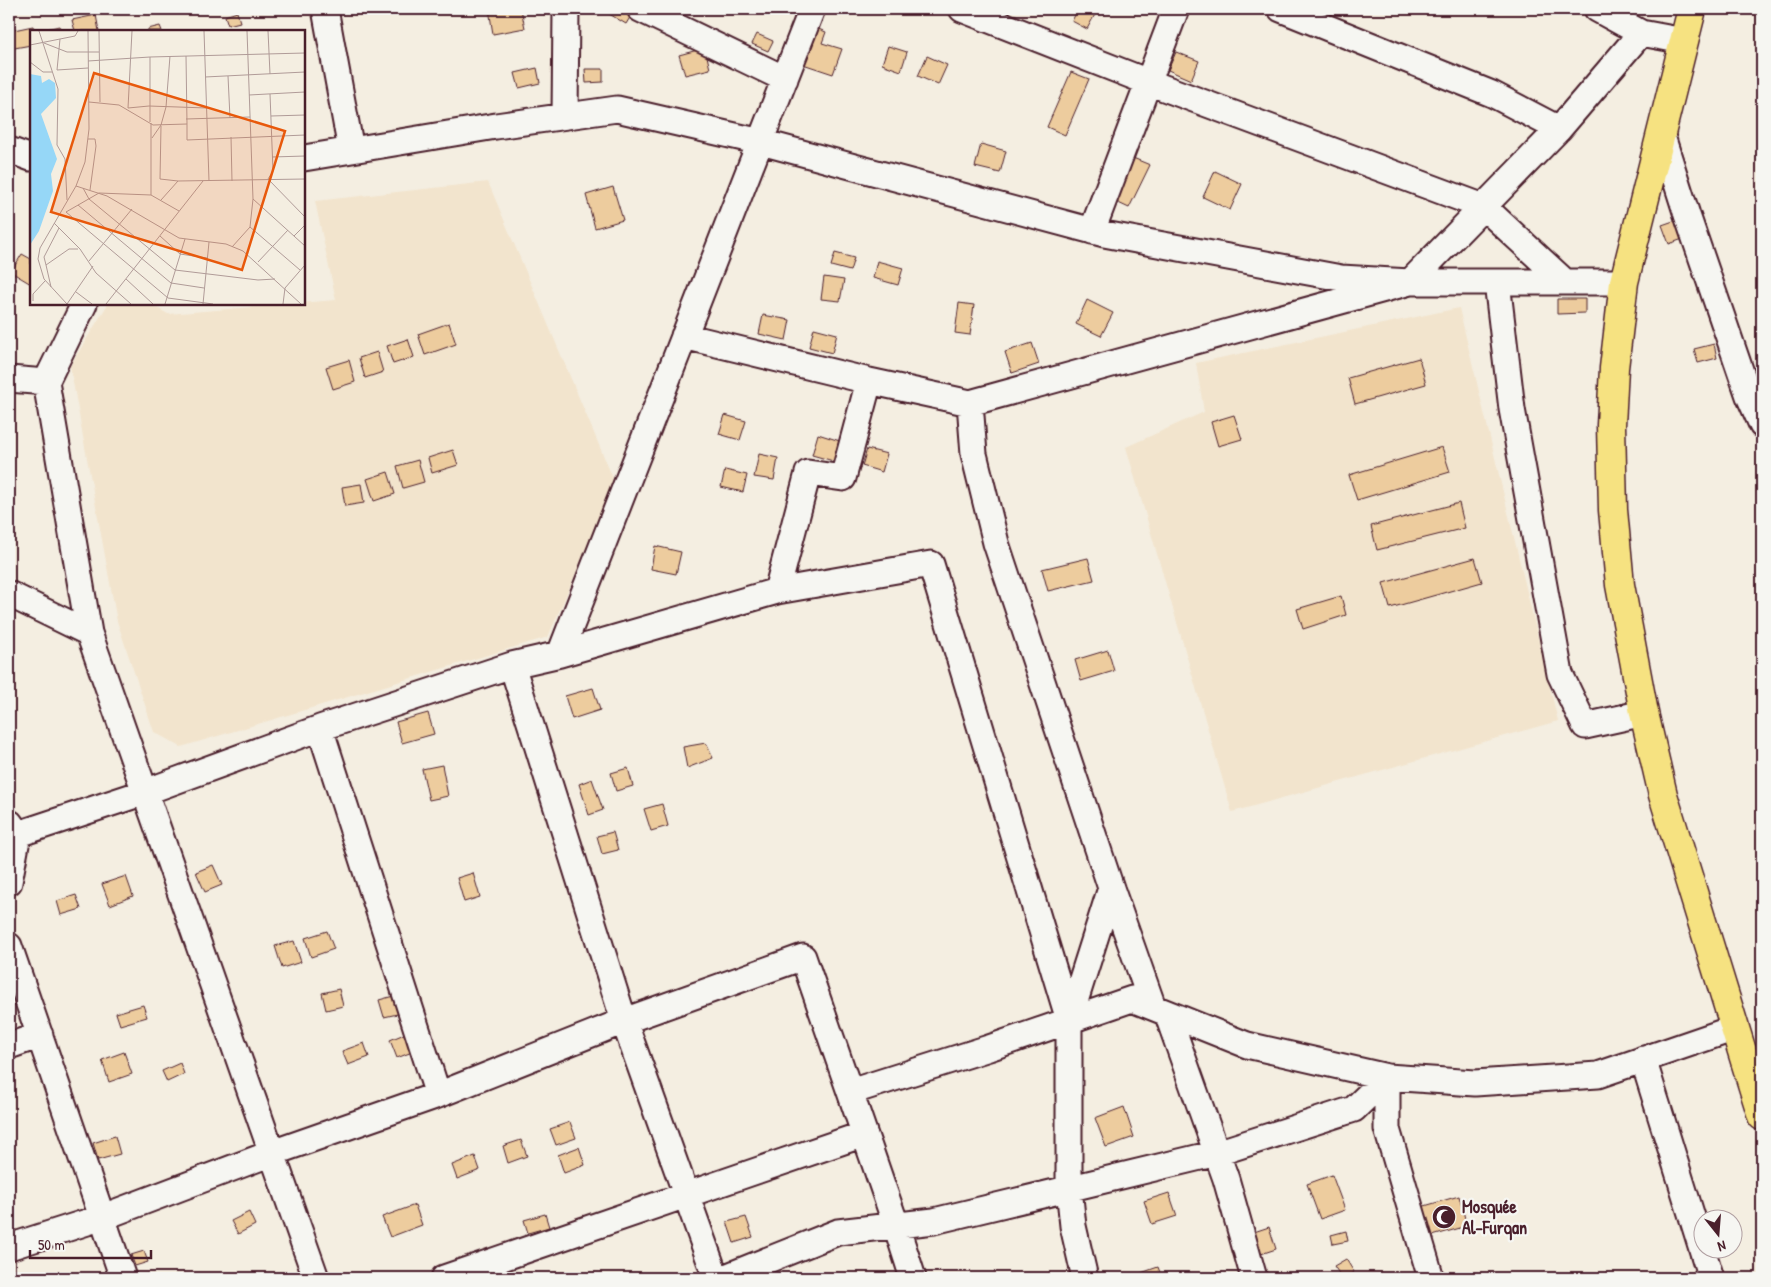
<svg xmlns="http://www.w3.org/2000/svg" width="1771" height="1287" font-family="'Patrick Hand',sans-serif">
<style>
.built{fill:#f2e4cd}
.building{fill:#edcc9e;stroke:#4a1f2b}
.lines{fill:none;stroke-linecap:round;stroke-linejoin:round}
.minor-casing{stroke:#4a1f2b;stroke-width:29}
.major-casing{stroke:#4a1f2b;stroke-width:31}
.minor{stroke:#f6f6f2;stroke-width:25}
.major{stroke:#f6e281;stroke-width:28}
.labels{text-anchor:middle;stroke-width:4.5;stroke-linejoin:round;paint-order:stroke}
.poi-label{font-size:18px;font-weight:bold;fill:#4a1f2b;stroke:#f6f6f2;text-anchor:start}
.inset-road{fill:none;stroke:#b09b98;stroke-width:1}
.view{fill:#e8590c;fill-opacity:0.15;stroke:#e8590c;stroke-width:2.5}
.inset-edge{fill:none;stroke:#4a1f2b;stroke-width:2.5}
</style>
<rect width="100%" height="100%" fill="#f4eee1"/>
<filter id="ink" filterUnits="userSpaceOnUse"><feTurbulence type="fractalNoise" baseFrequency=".02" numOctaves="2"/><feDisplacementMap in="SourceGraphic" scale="10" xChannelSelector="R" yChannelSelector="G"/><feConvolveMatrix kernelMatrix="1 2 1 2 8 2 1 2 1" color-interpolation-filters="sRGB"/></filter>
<g filter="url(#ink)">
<path class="built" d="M488 182 615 483 548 637 181 747 154 732 117 621 70 366 108 304H150L168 314 336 300 315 201Z
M1459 308 1558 721 1232 812 1126 447 1204 412 1196 363Z"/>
<path class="building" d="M489 9H521L525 28 493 34Z
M608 9H624L632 14 626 24 606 12Z
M1078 9H1098L1087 29 1072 21Z
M237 12 240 22 228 25 225 16Z
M96 15 99 31H75L72 20Z
M33 26 34 31H31V45L9 49V31Z
M59 26 61 31H43V30Z
M160 26 162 31H148V29Z
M816 28 826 32 822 43 842 49 833 74 803 64Z
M757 34 773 41 768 51 752 44Z
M888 46 907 52 901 71 882 64Z
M705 48 710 69 685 75 679 55Z
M1176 52 1199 61 1191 80 1168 70Z
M927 56 947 65 938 85 918 76Z
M537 68 540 83 519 88 515 73Z
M585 69H603V82L586 83Z
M1071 72 1089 79 1065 135 1047 127Z
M981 144 1006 151 1000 173 975 167Z
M1133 158 1150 165 1129 208 1112 200Z
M1215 171 1242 184 1230 210 1203 197Z
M613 187 623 220 595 228 586 195Z
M1685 217 1691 236 1669 244 1662 225Z
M835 253 854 258 850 271 831 266Z
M22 254 31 259V284L11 272Z
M877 261 903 268 898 285 873 278Z
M824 277 844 280 840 301 821 299Z
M1557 299H1585V313L1557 314Z
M1087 300 1113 313 1101 336 1076 324Z
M959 303 974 305 970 335 955 333Z
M763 315 790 320 786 340 759 334Z
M449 323 456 344 425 355 418 334Z
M814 328 837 334 832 353 809 347Z
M408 339 414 357 393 364 387 346Z
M1032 343 1039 364 1012 373 1005 352Z
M1714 344 1717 358 1698 363 1694 349Z
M377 352 383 372 365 378 359 358Z
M1419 358 1426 384 1355 404 1348 378Z
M349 360 355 382 333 389 326 367Z
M725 415 746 421 740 440 719 434Z
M1234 415 1242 439 1218 446 1211 422Z
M818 434 843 442 837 462 812 455Z
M1442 447 1450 472 1357 500 1349 475Z
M867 449 887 454 882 472 862 466Z
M453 450 458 465 432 473 428 458Z
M759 454 778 458 774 480 754 477Z
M418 460 424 482 403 488 397 466Z
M725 470 747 475 743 492 721 487Z
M388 472 395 494 374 501 367 479Z
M361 484 364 503 345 506 342 487Z
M1459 503 1465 528 1377 550 1371 526Z
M655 546 681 552 676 574 651 569Z
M1088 558 1094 580 1048 591 1042 569Z
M1475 558 1482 582 1390 608 1383 583Z
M1341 596 1346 615 1303 629 1297 609Z
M1108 650 1114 671 1081 681 1075 660Z
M593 688 600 710 572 719 565 696Z
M428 713 434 734 402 743 396 722Z
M706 743 713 758 687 768 683 747Z
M442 765 448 796 429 800 422 769Z
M628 768 633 786 616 791 611 773Z
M592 779 603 810 589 815 579 784Z
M662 804 668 826 651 831 644 809Z
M613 832 618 850 602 854 597 836Z
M213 865 222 885 205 892 196 872Z
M473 873 480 897 464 902 457 878Z
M126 876 133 896 110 905 102 884Z
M76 895 81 909 61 915 57 901Z
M327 931 334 949 311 957 305 938Z
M294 941 301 962 282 968 275 946Z
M339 989 343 1006 326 1010 322 993Z
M397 995 402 1013 384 1017 379 1000Z
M143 1005 147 1017 120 1025 116 1013Z
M409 1032 417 1050 397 1058 390 1040Z
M364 1043 369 1057 348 1065 342 1051Z
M124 1052 132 1074 109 1082 102 1060Z
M180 1063 184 1074 167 1082 162 1071Z
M1124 1107 1134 1137 1106 1147 1095 1118Z
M570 1122 576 1138 556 1145 550 1129Z
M115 1136 120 1154 98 1160 93 1143Z
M521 1140 527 1156 508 1163 503 1146Z
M579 1147 585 1165 564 1173 558 1155Z
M475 1156 480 1170 457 1179 452 1165Z
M1332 1175 1345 1210 1320 1219 1307 1184Z
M1169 1193 1177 1216 1152 1224 1144 1201Z
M1459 1196 1467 1226 1429 1237 1421 1207Z
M415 1205 422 1225 390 1237 382 1217Z
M249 1212 255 1225 238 1234 231 1221Z
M545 1214 549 1227 528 1233 524 1220Z
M746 1217 753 1237 734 1243 727 1222Z
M1269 1227 1276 1249 1255 1256 1248 1234Z
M1346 1231 1348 1241 1333 1244 1331 1235Z
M144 1251 148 1262 135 1266 131 1255Z
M1346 1259 1354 1272 1342 1278 1334 1266Z
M1158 1267 1162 1278H1143L1141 1273Z"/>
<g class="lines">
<g class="minor-casing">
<path id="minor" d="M325 9 351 150
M640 9 785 79
M962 9 1148 82 1484 207 1565 282
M1281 9 1492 94 1559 129
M1597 9 1641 33
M565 116 566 9
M1661 133 1687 215 1749 396 1762 425
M9 150 31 158
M304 158 496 126 617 109 761 142 1104 234 1341 278 1410 282H1624
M1092 231 1176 9
M1497 282 1512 409 1560 674 1585 726 1644 713
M84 304 46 382 89 633 316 1278
M684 336 869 381 970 403 1410 282 1559 129 1641 33 1684 41
M9 379 46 382
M970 403 974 454 996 543 1111 888 1153 1007
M777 591 931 564 1069 1020
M9 594 89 633
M560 654 812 9
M512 665 624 1021 716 1278
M320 728 438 1095
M9 837 145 792 320 728 512 665 560 654 777 591 808 473 843 478 869 381
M9 882 18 834 10 823
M9 946 123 1278
M1167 1013 1226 1179 1254 1278
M9 1046 40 1035
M1643 1059 1711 1278
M1387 1077V1129L1431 1278
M850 1092 896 1225 913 1278
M9 1247 103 1217 272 1153 438 1095 624 1021 803 957 850 1092 989 1048 1132 999 1247 1045 1387 1077 1475 1083 1598 1075 1735 1028
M444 1278 864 1134
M723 1278 838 1232 934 1221 1217 1153 1354 1109 1387 1077
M1085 1278 1073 1226 1069 1188V1020L1111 888"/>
</g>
<g class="major-casing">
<path id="major" d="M1692 9 1624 282 1614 368 1611 425 1613 510 1620 585 1644 713 1663 795 1762 1116"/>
</g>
<use href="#minor" class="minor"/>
<use href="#major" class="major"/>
</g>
</g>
<defs>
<g id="mosque-disc" transform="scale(1.25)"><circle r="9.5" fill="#4a1f2b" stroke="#f6f6f2"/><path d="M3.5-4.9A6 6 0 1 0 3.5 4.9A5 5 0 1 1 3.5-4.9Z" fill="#fff"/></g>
</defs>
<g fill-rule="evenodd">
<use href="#mosque-disc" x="1444" y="1217"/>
</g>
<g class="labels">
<g class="poi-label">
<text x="1462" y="1213">Mosquée<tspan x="1462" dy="21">Al-Furqan</tspan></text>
</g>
</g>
<g transform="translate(30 30)">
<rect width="275" height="275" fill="#f4eee1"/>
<path d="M0 44 11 46 12 53 19 49 25 53 26 68 11 84 27 129 21 144 23 161 9 201 0 215Z" fill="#96d7f7"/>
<path class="inset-road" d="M9 1 28 59 27 115 35 129 37 170M69 1 70 72M174 1 179 151M238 1 240 44M30 9 27 40 58 38M14 13 37 22H69M0 15 45 6 48 1M156 26 157 94M58 31 120 27M0 32 13 42H22M198 46 200 88M175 47 275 42M240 64 243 141 238 149 275 187M219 65 275 62M59 72 89 75 123 95 157 94V110L275 105M98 78 119 76 177 78M98 78 102 1M241 86 275 85M156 89 220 87M120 92V27L275 23M131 96 130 149 148 151M201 107 202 151M122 108 131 95 136 77 140 26M58 109H65L66 116 60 160M242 127 275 126M46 156 77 166 149 208 196 214 213 221 271 274M53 158 59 169 145 240 228 250 245 249M121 165V93M223 169 275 216M131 170 148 151 275 149M48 175 141 253 174 258M36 182 138 268 183 274M36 182 69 163 121 165 149 181M24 193 50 219 66 243 101 274M220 197 270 240M130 206 150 224 177 228M264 206 275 195M202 217 220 197 223 169 217 1M59 231 102 179M228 232 258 200M16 235 14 227 29 198M96 249 123 274M21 257 16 235 39 219H48M46 262 62 274M3 271V264L15 251M37 274 63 236M37 274 14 249 8 229 10 218 46 156 55 132 59 99 58 1M76 274 173 151M135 274 155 209M173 274 179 212M253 274 255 258 275 235"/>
<path class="view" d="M64 43 255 101 212 240 21 182Z"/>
<rect width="275" height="275" class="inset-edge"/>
</g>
<rect width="1771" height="1287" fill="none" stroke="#f6f6f2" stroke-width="30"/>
<rect x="15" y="15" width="1741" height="1257" fill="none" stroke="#4a1f2b" stroke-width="2" filter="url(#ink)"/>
<g transform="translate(1718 1234) rotate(163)"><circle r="24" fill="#f6f6f2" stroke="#b1a0a2"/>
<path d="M0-4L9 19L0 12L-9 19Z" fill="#4a1f2b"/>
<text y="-8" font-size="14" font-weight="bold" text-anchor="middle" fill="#4a1f2b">N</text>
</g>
<path d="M30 1250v8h121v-8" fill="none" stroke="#4a1f2b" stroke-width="2.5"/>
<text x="38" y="1250" font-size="15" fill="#4a1f2b" stroke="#f6f6f2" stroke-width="4" paint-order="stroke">50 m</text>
</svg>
